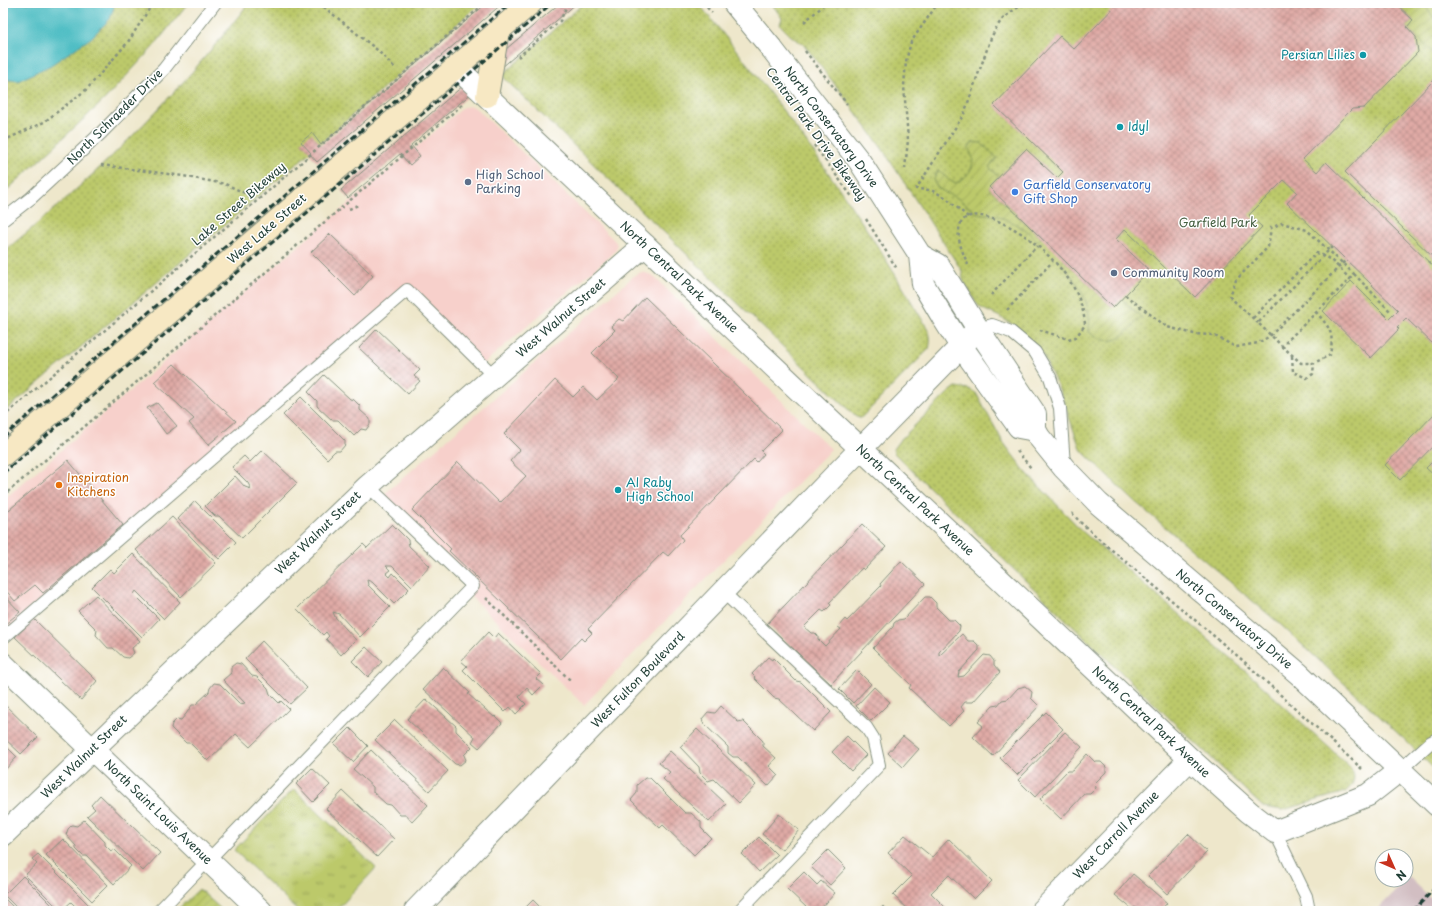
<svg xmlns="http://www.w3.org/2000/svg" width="1440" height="914" font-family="'Playpen Sans',sans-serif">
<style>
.built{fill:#f7d0cb}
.industrial{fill:#d2bec2}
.grass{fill:url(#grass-tufts);stroke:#6e8350}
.park{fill:url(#park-dots);stroke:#6e8350}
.garden{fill:url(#garden-furrows);stroke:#6e8350}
.water{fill:#50bec4;stroke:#387e7c}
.building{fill:url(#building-cross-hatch)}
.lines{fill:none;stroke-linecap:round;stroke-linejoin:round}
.service-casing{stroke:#869280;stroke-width:14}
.minor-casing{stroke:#869280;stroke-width:24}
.tertiary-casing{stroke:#869280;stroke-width:24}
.secondary-casing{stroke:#869280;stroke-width:24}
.path{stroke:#869280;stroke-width:2.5;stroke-dasharray:3 3;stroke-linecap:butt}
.service{stroke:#fff;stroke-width:12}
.minor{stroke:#fff;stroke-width:22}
.tertiary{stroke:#fff;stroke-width:22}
.secondary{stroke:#f7e8c3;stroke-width:22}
.rail{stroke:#1f3d34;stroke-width:3;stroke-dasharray:6 3;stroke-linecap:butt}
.culture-dot{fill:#0f9aa8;stroke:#fff;stroke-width:1.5}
.service-dot{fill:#5c6f8a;stroke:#fff;stroke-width:1.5}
.shop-dot{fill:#3f7fe0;stroke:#fff;stroke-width:1.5}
.food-dot{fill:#e8710a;stroke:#fff;stroke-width:1.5}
.labels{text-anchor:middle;stroke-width:3;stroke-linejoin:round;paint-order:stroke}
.culture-label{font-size:12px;fill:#0d838f;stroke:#fff;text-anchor:start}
.street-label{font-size:12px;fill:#1f3d34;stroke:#fff}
.service-label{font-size:12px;fill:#4e5e75;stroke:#fff;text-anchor:start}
.shop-label{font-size:12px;fill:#366cbe;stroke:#fff;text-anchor:start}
.park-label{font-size:12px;fill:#466042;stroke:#fff}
.food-label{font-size:12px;fill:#c56008;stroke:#fff;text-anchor:start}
</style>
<defs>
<pattern id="grass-tufts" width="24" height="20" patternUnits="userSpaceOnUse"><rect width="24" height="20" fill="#bcc96b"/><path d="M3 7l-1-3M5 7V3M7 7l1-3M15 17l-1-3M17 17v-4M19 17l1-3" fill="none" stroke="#98a459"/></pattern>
<pattern id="park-dots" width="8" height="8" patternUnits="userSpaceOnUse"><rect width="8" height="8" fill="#bcc96b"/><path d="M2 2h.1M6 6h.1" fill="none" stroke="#98a459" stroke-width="1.8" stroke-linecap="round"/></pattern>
<pattern id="garden-furrows" width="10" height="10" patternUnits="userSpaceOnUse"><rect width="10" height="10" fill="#bcc96b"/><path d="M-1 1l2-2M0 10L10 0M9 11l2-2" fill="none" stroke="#98a459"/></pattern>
<pattern id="building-cross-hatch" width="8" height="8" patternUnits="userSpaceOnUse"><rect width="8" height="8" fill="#e0aaa6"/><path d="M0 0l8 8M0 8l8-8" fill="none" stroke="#b58c88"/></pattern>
</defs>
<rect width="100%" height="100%" fill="#fff"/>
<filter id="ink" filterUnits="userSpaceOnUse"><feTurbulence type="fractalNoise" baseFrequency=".025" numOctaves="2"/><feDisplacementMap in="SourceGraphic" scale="8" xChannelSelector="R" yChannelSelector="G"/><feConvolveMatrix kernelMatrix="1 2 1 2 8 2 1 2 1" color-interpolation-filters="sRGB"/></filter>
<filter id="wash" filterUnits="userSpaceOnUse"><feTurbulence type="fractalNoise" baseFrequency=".012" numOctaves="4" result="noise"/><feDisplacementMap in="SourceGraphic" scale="16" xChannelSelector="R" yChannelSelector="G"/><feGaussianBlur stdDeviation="0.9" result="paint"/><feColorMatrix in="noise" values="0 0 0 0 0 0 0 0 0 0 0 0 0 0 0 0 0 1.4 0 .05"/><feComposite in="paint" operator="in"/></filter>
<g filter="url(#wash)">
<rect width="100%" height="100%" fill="#eee7cb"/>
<path class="built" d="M472 106 478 110 615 241 617 245 616 250 612 254 483 364 407 290 3 638V500L336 214 464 107Z
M642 272 652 275 831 449 584 705 467 593 473 586 380 498 635 275Z"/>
<path class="industrial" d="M1409 877 1437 904V911H1376Z"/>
<path class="grass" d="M294 789 376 868 336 911H298L234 850Z"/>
<path class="park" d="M3 3H188L154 46 104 100 3 194Z
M249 3H481L308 154 3 413V252C64 203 122 149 175 91 201 63 225 33 249 3Z
M584 3H698C756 73 811 145 861 221 884 255 905 291 926 326 931 334 931 340 929 349L861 418 856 417 506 80 503 76 504 73Z
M771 3H1437V772L1404 739 1281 625 1133 500 1086 455 1080 448 1059 389 1041 352 1029 339 1015 326 1000 317 979 307 963 280 962 271 881 147 843 95 804 45 790 35 783 28 780 24 782 18Z
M956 387 969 389 976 393 1003 442 1024 470 1083 532 1258 682 1350 767C1357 777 1354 785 1345 792L1283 810 1263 807 1065 619 894 453 893 449 899 441 948 393Z"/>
<path class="garden" d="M1395 3H1423L1437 22V57L1407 27 1413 20Z
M973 142 981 143 997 158 989 167 999 177 989 188 1041 238 1038 241 1028 232 1014 223 998 216 977 213 959 199 939 189 935 184 934 179 938 170 950 181 956 183C971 176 978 162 968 148Z
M1064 260 1112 307 1121 299 1141 317C1122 335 1115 351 1089 332 1092 302 1079 285 1061 263Z
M199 889 223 911H176Z"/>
<path class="water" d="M3 3H115L110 19 91 38 51 65 18 81 3 79Z"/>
<g id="blocks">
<path class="building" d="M487 3H503L317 162 316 161 310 154 311 153 301 142 312 133 321 145Z
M560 3H577L411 145 420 156 410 165 400 154 348 198 341 190Z
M1118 3H1357L1360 6 1362 3H1381L1385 7 1389 3H1395L1413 20 1407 27 1416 37 1418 52 1364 108 1352 109 1303 159 1317 172 1326 162 1437 270V348L1406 318 1397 327 1399 329 1371 358 1323 311 1351 281 1389 319 1398 310 1287 203 1297 192 1284 180 1249 215 1262 227 1195 297 1125 229 1116 239 1149 270 1113 308 989 187 1026 149 1057 178 1063 172 994 105 1060 36 1074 49Z
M1434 80 1437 83V261L1345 172Z
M330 234 373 276 355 296 311 252Z
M645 297 782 430 761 451 764 454 757 462 754 459 680 535 683 540 668 556 663 552 588 629 592 633 584 641 581 638 561 659 449 551 451 549 412 510 458 462 500 503 526 476 510 461 520 450 504 434 555 380 573 397 583 387 597 400 619 379 592 353 615 330 611 326 619 319 623 321Z
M377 329 420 370 414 376 420 381 408 394 359 348Z
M174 364 236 421 208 445 189 423 194 419 154 382Z
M324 375 350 399 354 400 360 406V410L370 419V424L366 430 361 429 354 436 338 420H332L317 406V401L308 392Z
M301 397 345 441V445L340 451H335L327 459 283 415Z
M157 403 177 426 166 434 147 408Z
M1437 411V442L1400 480 1385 465Z
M262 450 297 483 242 538 219 516H215L205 506 235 476 245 487 251 489 248 483 232 467 244 456 250 462Z
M1437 457V478L1426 468Z
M68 460 123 525 43 593 35 585 15 601 3 587V515Z
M195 501 236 542 219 559 178 519Z
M172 517 216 563 181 597 136 550Z
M392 524 408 540 409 546 430 566 412 586 392 566H386L390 570 386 573 390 577 393 573 409 589 394 604 372 582 367 580 368 585 390 607 360 637 339 614 333 612 335 617 356 640 341 655 326 639 329 636 326 632 323 635 297 609 363 544 367 548Z
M862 524 886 547 864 570 862 568 829 603 831 605 824 612 821 610 804 627 811 633H815L818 636V639L825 646 841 629 838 627 845 619 847 621 881 586 880 584 901 561 925 584 831 684 767 624Z
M133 554 180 602 164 619 136 591 134 594 159 619 142 637 92 587 110 569 114 573Z
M3 594 20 612 4 625 3 624Z
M96 595 140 641 132 648 134 653 128 658 123 657 113 648H108L96 635 97 630 78 611Z
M925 597H930L936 603V607L949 620H954L960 626 959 631 939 652V656L962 634 968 641H974L979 646V650L959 672 958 677 964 676 984 655 990 656 994 661V665L1000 672 973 702H965L961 707 964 711 949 726 909 688 911 685 873 648 893 627 894 623 898 620 904 619Z
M34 619 97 681 81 700 15 637Z
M488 632 494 638 498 633 541 674 536 679 543 685 533 695 527 688 519 697 526 704 516 714 510 707 505 712 463 670 467 666 461 661Z
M262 641 307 688 290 704 245 659Z
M366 647 382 662 368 677 352 661Z
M768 657 772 660 773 658 796 681 801 682 831 712 813 731 779 699 774 698 754 678 755 677 752 674Z
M236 663 241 664 252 676 257 677 268 688 270 694 279 703 281 701 289 709 250 747 236 734 208 761 190 743H186L171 728 172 724 177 719 181 720 186 714 192 705H195L209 692 210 688 214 683 220 684 240 704 245 703 223 680 231 673V667Z
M443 667 470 693 468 694 494 717 495 716 502 723 479 748 472 742 475 737 423 689Z
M857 670 871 684 853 703 839 689Z
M1025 686 1032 692 1031 698 1039 706 993 756 973 737 983 726 978 722 993 706 998 705 1002 700 1008 699 1018 688Z
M874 687 890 702 871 721 856 706Z
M426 699 456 726V731L472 747 464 755 466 760 460 765 455 764 407 719Z
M3 703 38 737 21 754 3 737Z
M721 706 738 722 743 721 763 741V746L776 758 769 766 778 775 768 786 738 757H733L728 753V747L704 724 702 719 708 712 715 713Z
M1046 712 1063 729 1017 775 1000 758Z
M395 720 448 771 429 791 375 740Z
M350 728 368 746 353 762 334 744Z
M697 729 756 785 739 803 714 779 708 781 700 773 699 767 680 747Z
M1065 732 1082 747 1035 797 1018 780Z
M847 736 866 755 851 771 832 752Z
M903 736 919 749 903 767 888 753Z
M3 743 17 757 3 772Z
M371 750 428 805 412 822 406 815H400L391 805 386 804 373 792V787L353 769Z
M670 751 726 804 709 822 663 779 670 772 659 763Z
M1087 754 1095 762H1101L1106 767V772L1095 783 1096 788 1090 794H1084L1061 819 1040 799 1067 771H1072Z
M312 768 330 785 313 802 296 784Z
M645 778H650L685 813H691L701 822V828L711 838 694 855 663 825 660 828 631 800 637 793V785Z
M343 791 394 839 377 857 326 809Z
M100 795 160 853 143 871 87 816 95 809 91 805Z
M779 814 799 830 782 850 762 834Z
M84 820 105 842V845L111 851 114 849 131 866 114 884 87 856H83L76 849V846L66 835 68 829 72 825 77 826Z
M1188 834 1207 852 1167 894 1148 876Z
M905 835 932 857 949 839 992 881 974 899 949 875 931 893 949 911H910L893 895 912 876 888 853Z
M759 837 777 855 759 872 742 854Z
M63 839 108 885 92 901 46 855Z
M828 850 846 868 830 885 811 867Z
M38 854 92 908 89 911H78V909L71 902 61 911 25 875 37 864 32 859Z
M804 872 817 885 821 881 835 893 819 911H812L808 907 807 908 787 889Z
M1133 874 1167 903 1160 911H1140L1135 907 1132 909 1115 895Z
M23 876 58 911H20L4 895Z
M3 897 17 911H3Z
M533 900 544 911H517L521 908H525Z
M883 906 888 911H878Z"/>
</g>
</g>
<g filter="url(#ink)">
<use href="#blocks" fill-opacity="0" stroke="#869280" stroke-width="1"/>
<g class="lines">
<g class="service-casing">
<path id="service" d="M3 220 31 198 101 133 164 69 215 3
M978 329 992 325 1011 332 1035 352 1050 377 1060 408 1064 465
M723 592 866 727 873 738 879 765 739 911
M3 638 407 290 494 376
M1400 770 1431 742 1437 739
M1275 832 1306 896 1309 911
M159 911 473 586 368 486"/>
</g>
<g class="minor-casing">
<path id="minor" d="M456 67 1190 759 1249 812 1275 832 1368 795 1400 770
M3 664 261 911
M3 835 368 486 645 245
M415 911 840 470 978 329
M1042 911 1190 759"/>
</g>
<g class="tertiary-casing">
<path id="tertiary" d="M734 3 772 49 860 162 920 255 923 284 942 316 961 346 1019 427 1035 430
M920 255 938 265 978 329 1035 414V430L1039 437 1064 468 1099 504 1299 674 1437 805"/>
</g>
<g class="secondary-casing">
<path id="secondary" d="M487 96 498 31
M3 455 531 3"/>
</g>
<path class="path" d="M319 3 376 49 395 68
M703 3 712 13
M804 22 823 6
M805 51 847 104
M518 57 560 21 568 3
M3 141 44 122 87 89 128 42 153 3
M814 145 853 198
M101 165 183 176 225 184 249 195
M905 169 908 140 904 86 906 61 911 42 938 3
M349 209 358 205
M968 217 945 197 931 190 916 189 964 114 991 38C994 32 997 26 1001 21 1007 14 1019 6 1027 3
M866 219 897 269
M968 265C964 255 957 241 959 230 963 196 1021 231 1033 242 1045 252 1058 264 1067 277 1077 291 1084 308 1085 325L1076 337 1068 339 1040 330
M1354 274 1390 311
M991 295 1037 246
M1125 295 1167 327 1194 334 1213 335 1236 347 1258 343 1270 336 1346 260
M1007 310 1053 261
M1253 318 1316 253C1330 256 1340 269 1350 279L1282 346 1258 323 1324 255 1332 247
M1258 323 1230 297 1236 280 1268 247 1271 228 1282 223 1307 230 1354 274 1350 279
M1282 346 1301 363H1314L1330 355C1334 333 1331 329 1316 312
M1292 356 1293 372 1307 378 1313 374 1314 363
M3 417 266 193 485 3
M1017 451 1031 468
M3 496 462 105
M1072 513 1080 522 1113 551 1240 658 1362 769
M486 598 570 680"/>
<use href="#service" class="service"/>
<use href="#minor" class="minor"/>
<use href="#tertiary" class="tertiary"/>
<use href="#secondary" class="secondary"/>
<path class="rail" d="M3 437 510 3
M3 473 552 3
M1413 911 1437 886
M1433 911 1437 907"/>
</g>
</g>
<g class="culture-dot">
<circle cx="1363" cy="55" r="4"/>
<circle cx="1120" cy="127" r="4"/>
<circle cx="618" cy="490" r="4"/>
</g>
<g class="service-dot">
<circle cx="468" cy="182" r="4"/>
<circle cx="1114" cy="273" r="4"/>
</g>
<circle class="shop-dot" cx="1015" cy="192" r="4"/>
<circle class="food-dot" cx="59" cy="485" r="4"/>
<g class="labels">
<g class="culture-label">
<text x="1355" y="59" text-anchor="end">Persian Lilies</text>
<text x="1128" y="131">Idyl</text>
<text x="626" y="487">Al Raby<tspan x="626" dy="14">High School</tspan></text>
</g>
<g class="street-label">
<text transform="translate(115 117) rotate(-45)" y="4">North Schraeder Drive</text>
<text transform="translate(831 127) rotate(53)" y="4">North Conservatory Drive</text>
<text transform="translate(816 134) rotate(54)" y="4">Central Park Drive Bikeway</text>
<text transform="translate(239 204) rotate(-41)" y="4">Lake Street Bikeway</text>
<text transform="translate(267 229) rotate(-41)" y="4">West Lake Street</text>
<text transform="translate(679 277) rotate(43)" y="4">North Central Park Avenue</text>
<text transform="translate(561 318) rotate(-41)" y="4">West Walnut Street</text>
<text transform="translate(915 500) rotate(43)" y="4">North Central Park Avenue</text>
<text transform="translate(318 533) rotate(-44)" y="4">West Walnut Street</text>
<text transform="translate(1234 619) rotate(40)" y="4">North Conservatory Drive</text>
<text transform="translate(638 680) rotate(-46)" y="4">West Fulton Boulevard</text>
<text transform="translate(1151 722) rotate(43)" y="4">North Central Park Avenue</text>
<text transform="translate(84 757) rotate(-44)" y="4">West Walnut Street</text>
<text transform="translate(158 812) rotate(44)" y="4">North Saint Louis Avenue</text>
<text transform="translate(1116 835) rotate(-46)" y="4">West Carroll Avenue</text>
</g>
<g class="service-label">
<text x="476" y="179">High School<tspan x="476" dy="14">Parking</tspan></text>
<text x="1122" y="277">Community Room</text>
</g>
<g class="shop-label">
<text x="1023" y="189">Garfield Conservatory<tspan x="1023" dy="14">Gift Shop</tspan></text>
</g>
<g class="park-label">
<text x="1218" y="227">Garfield Park</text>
</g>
<g class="food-label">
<text x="67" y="482">Inspiration<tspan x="67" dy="14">Kitchens</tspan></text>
</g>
</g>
<rect width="1440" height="914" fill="none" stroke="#fff" stroke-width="16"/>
<g transform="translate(1394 868) rotate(135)"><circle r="19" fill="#ffffff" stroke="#a5b1ae"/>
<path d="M0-3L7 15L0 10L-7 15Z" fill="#c8321e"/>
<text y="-6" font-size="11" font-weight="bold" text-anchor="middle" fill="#1f3d34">N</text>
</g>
</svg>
